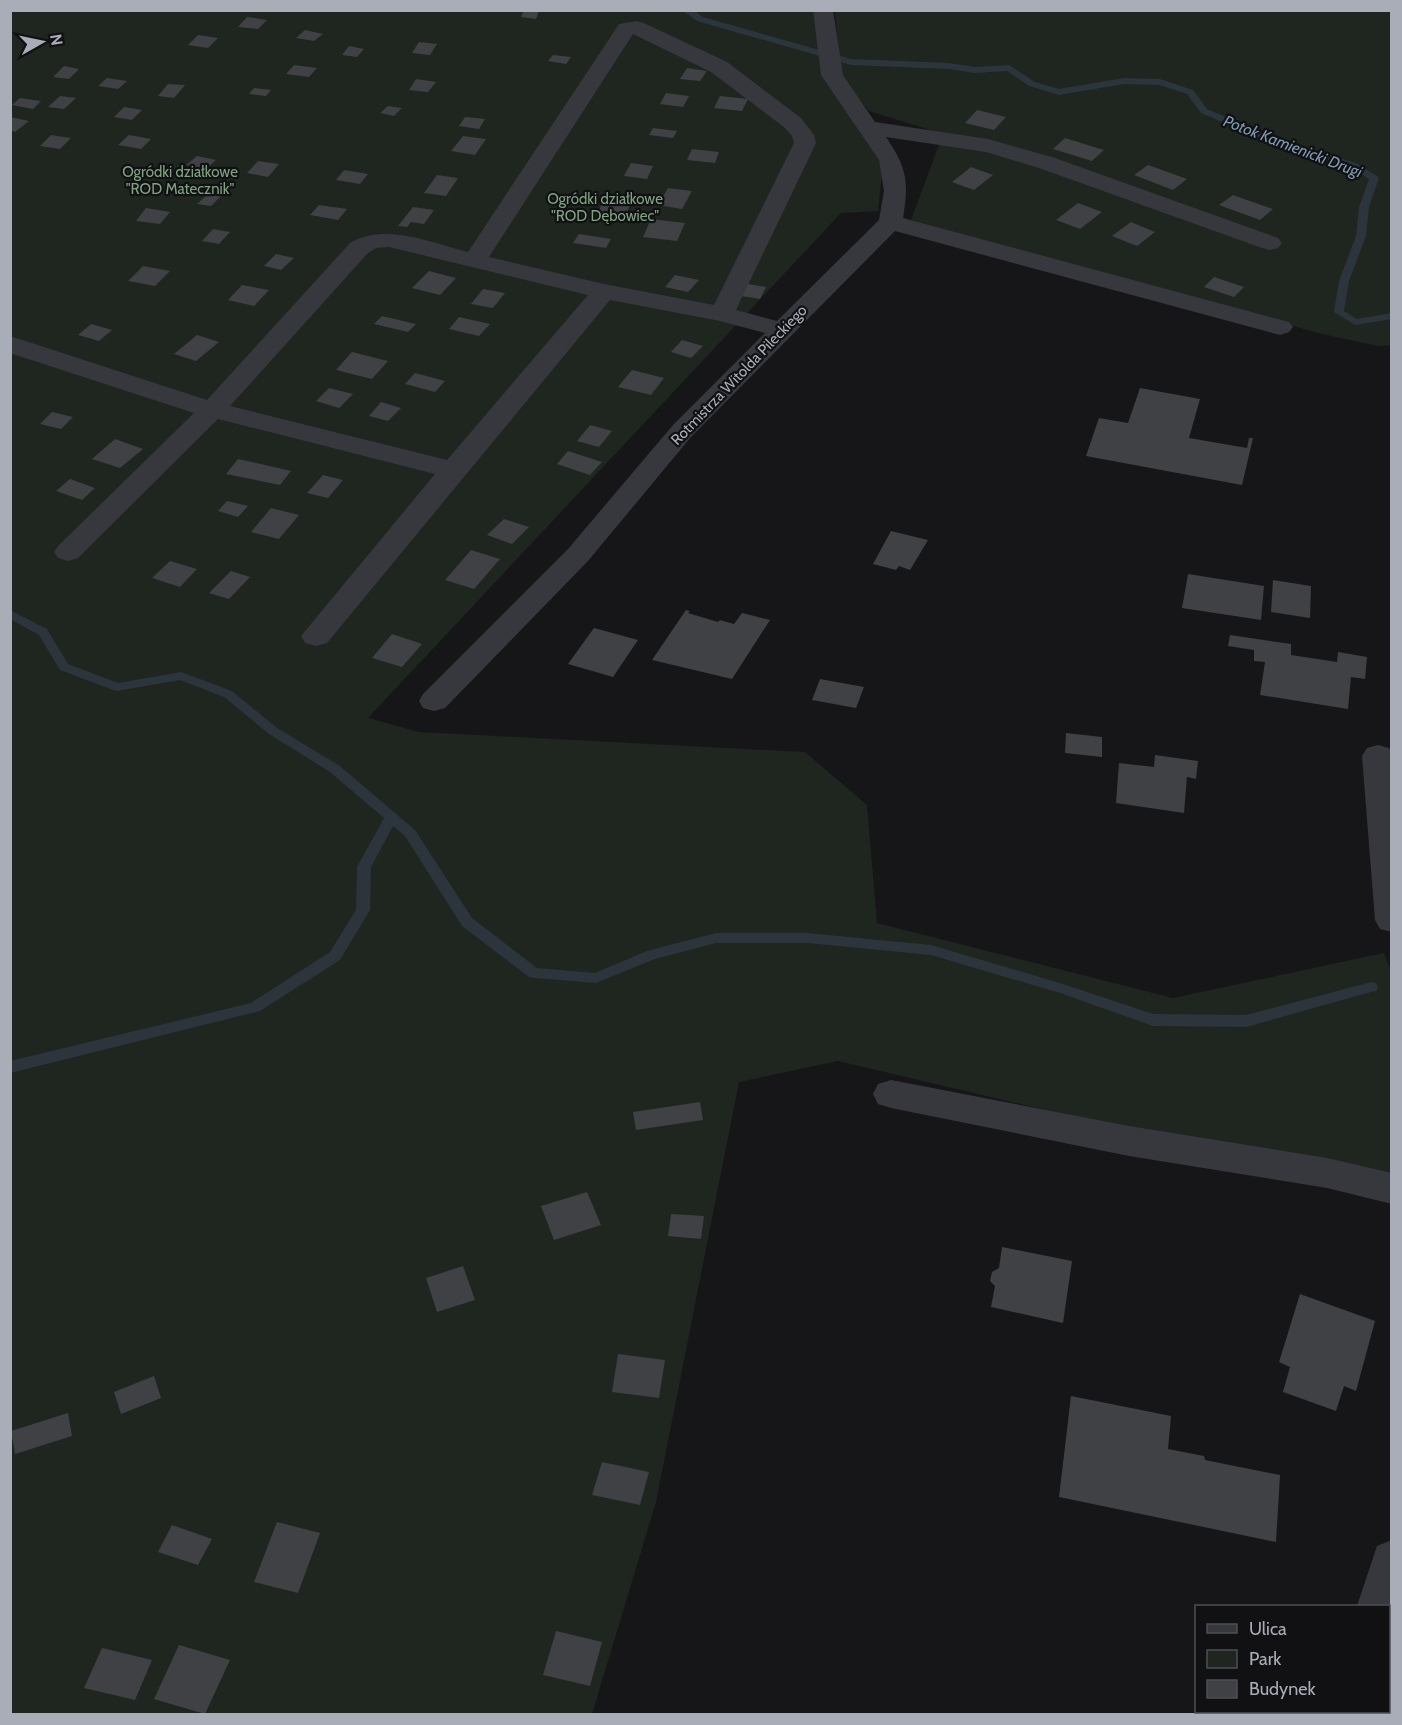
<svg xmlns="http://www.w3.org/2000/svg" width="1402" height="1725" font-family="Cabin,sans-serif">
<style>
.green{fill:#1e261f}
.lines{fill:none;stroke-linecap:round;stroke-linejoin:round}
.stream{fill:#2c353c;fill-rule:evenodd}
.building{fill:#404145}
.minor{fill:#37383d;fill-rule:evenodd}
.labels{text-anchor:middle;stroke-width:4.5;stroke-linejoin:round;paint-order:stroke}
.far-park-label{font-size:15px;fill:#7fa381;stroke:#111113}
.far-street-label{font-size:15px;fill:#a8adb8;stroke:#111113}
.far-water-label{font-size:16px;font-style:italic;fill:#7f9bb3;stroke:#111113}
</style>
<rect width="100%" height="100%" fill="#161618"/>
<path class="green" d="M11 11H813L863 132 883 165 878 211 841 213 368 718 419 732 805 752 867 805 877 923 1173 998 1384 953 1392 973 1391 1179 1122 1128 838 1061 739 1082 656 1502 592 1714H11Z
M835 11H1391V345L1378 346 1322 334 911 220 943 134 869 111 841 76Z"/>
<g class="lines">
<path class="stream" d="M682 10H693L703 17 851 59 949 63 975 67 1009 65 1035 82 1059 89 1124 78 1160 79 1193 90 1207 109 1280 140 1356 163 1377 176 1379 178 1369 207 1366 236 1349 281 1344 311 1357 319 1392 313V319L1355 325 1334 312 1339 281 1356 236 1359 207 1369 179 1350 167 1274 144 1201 113 1187 94 1159 85 1124 84 1059 95 1029 86 1007 71 975 73 949 69 851 65 697 21Z
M10 610 47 629 68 664 118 683 181 672 232 691 277 728 340 766 415 830 472 918 537 968 595 973 647 951 716 933H807L931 945 1063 984 1153 1014 1246 1015 1371 982 1376 983 1378 987 1376 991 1371 992 1246 1027 1153 1026 1060 993 931 955 807 943H716L655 959 596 983 534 978 529 977 462 926 405 836 393 826 371 867 370 910 340 960 260 1011 10 1073V1061L251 1003 330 952 356 910 357 867 384 818 330 772 269 734 224 697 180 680 117 691 113 690 60 670 39 635 10 619Z"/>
</g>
<path class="building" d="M524 10H527L539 11 536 19 521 17Z
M247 17 267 20 258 29 238 27Z
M305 30 323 34 314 41 296 38Z
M198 35 218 38 208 48 188 45Z
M419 42 437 44 430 55 412 53Z
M349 46 364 49 357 57 342 55Z
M553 55 571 57 566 64 548 61Z
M294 65 317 68 309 77 286 74Z
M64 66 79 69 69 79 53 77Z
M687 68 707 71 700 81 680 79Z
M107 78 127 81 118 89 98 86Z
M416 79 436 82 428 92 409 90Z
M168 84 185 85 174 98 158 96Z
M254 88 271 90 266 96 249 94Z
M666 93 689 96 683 107 660 104Z
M60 96 76 98 64 109 48 107Z
M720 96 748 99 742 111 714 108Z
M20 98 41 101 33 109 12 105Z
M388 106 402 108 394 116 380 113Z
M124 107 142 110 132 120 114 117Z
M977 110 1006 117 994 130 965 123Z
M10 117 29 121 15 132 10 130Z
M465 117 485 119 479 129 459 126Z
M653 128 677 131 673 138 649 135Z
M51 135 71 138 60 149 40 146Z
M129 135 151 139 141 149 118 145Z
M463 136 486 139 475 155 451 151Z
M1065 138 1104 150 1092 161 1053 149Z
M692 149 719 152 715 163 687 160Z
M197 156 216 160 206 169 186 165Z
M258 161 279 164 268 177 247 173Z
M631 163 653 166 647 179 624 176Z
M1148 165 1187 179 1173 190 1134 175Z
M971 167 993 175 974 190 952 182Z
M344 170 368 174 360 184 336 180Z
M437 175 458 178 446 196 424 193Z
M668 188 692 191 682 209 658 205Z
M209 193 222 195 211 206 197 204Z
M1233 195 1273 209 1260 220 1219 205Z
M604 200 631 203 624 218 597 214Z
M1078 203 1102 212 1080 229 1056 220Z
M319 205 347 209 338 220 310 215Z
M413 207 434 210 424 224 411 222 407 227 398 226Z
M146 208 170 212 160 224 136 221Z
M651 219 685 223 677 241 643 237Z
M1131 222 1155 232 1137 246 1112 236Z
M213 229 230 232 219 244 202 241Z
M579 234 611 239 606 248 573 243Z
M276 254 294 258 281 270 264 266Z
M143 266 170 271 155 286 128 281Z
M429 271 456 278 440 295 412 288Z
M675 275 699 280 688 292 665 287Z
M1214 277 1244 287 1234 297 1204 287Z
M748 284 766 287 760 299 741 296Z
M242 285 269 290 254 306 228 300Z
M483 289 505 293 493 308 471 304Z
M382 316 416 324 408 332 374 324Z
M459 317 490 324 479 336 449 329Z
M91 324 112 330 99 341 78 335Z
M197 335 219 342 196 361 174 354Z
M682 340 703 346 691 358 671 352Z
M352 352 388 361 372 379 336 370Z
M632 370 664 378 651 395 618 387Z
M415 373 445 381 435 392 405 384Z
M329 388 353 394 339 408 316 401Z
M1140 388 1200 399 1189 438 1247 448 1249 438H1253L1242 485 1086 456 1099 418 1128 423Z
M381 402 401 408 388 421 369 416Z
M52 412 73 417 61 429 40 424Z
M590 425 612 431 599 447 577 441Z
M115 439 143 449 120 468 92 459Z
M568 451 602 462 590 475 557 464Z
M238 459 291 471 280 485 226 474Z
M323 475 343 480 328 498 307 493Z
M70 479 95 488 82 500 56 491Z
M227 501 248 506 238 517 218 511Z
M271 508 299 515 279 539 251 532Z
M504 519 529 527 512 544 487 535Z
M891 531 928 540 910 570 899 566 896 570 873 564Z
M471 550 500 559 474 589 445 580Z
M170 561 197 569 180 587 152 578Z
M231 571 250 577 229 599 209 593Z
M1188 574 1264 586 1261 620 1182 608Z
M1273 580 1311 586 1310 618 1271 612Z
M686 610 690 611 688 613 718 622 720 620 734 624 742 613 770 620 732 679 652 660Z
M594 628 638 640 613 677 568 664Z
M392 634 422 644 402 667 372 658Z
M1230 635 1291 644V655L1337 662 1338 652 1367 657 1365 679 1351 677 1348 709 1260 695 1265 662 1254 661V650L1228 646Z
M820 679 864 687 856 708 812 700Z
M1066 733 1102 737V757L1065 753Z
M1155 755 1198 761 1196 779 1187 777 1184 813 1116 803 1119 763 1154 767Z
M700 1102 703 1120 636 1130 633 1112Z
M587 1192 601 1225 554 1240 541 1206Z
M671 1214 704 1216 701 1239 668 1236Z
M1002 1247 1072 1261 1063 1323 991 1307 995 1286 990 1281 992 1272 999 1268Z
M463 1266 475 1300 437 1312 426 1278Z
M1300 1294 1375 1321 1356 1391 1344 1386 1336 1411 1283 1392 1290 1367 1279 1362Z
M618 1354 665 1360 659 1398 612 1392Z
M154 1376 161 1398 121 1414 114 1392Z
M1071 1396 1171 1416 1168 1449 1204 1456 1205 1460 1280 1475 1276 1542 1059 1497Z
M68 1413 72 1436 15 1454 11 1431Z
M602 1462 649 1472 640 1505 592 1495Z
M277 1522 320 1533 298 1593 254 1582Z
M172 1525 212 1539 198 1565 158 1552Z
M556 1631 602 1642 590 1686 543 1675Z
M179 1645 230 1660 205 1714 154 1699Z
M102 1648 152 1660 135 1700 84 1688Z"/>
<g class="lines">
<path class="minor" d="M813 10H833L843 75 875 122 988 139 1055 158 1278 238 1282 243 1278 248 1270 250 1262 248 1039 168 986 152 886 137C907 168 909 181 903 218L1289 322 1293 327 1289 332 1280 335 895 231 691 437 588 561 445 708 434 711 423 708 419 701 423 694 568 549 673 425 765 333 720 321 610 300 327 643 316 646 305 643 301 636 435 474 218 419 78 558 68 561 58 558 54 552 58 546 194 413 10 353V336L207 400 350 243C386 222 431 243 468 252L619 24 637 21 644 23 727 62 801 118 814 135 816 143 736 310 777 321 879 220 884 191 879 160 821 75ZM633 34 711 72 785 128 792 136 794 143 714 305 604 284 489 257ZM389 247 588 295 447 460 230 406 368 253 376 248Z
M1378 745 1389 748 1392 752V932L1380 929 1375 920 1362 756 1367 748Z
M891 1080 1129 1126 1327 1158 1392 1173V1204L1327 1188 1129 1156 891 1108 878 1104 873 1094 878 1084Z
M1392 1540V1622L1388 1623V1606H1357L1377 1546Z
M1329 1712H1374L1375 1714H1330Z"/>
</g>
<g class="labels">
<g class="far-park-label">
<text x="180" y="177">Ogródki działkowe<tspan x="180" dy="17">"ROD Matecznik"</tspan></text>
<text x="605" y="204">Ogródki działkowe<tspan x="605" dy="17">"ROD Dębowiec"</tspan></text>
</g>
<g class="far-street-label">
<text transform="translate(739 375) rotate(-46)" y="5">Rotmistrza Witolda Pileckiego</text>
</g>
<g class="far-water-label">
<text transform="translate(1293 146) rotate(21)" y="6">Potok Kamienicki Drugi</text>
</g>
</g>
<rect width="1402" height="1725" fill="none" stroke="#a8adb8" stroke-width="24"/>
<rect x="1195" y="1605" width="195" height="108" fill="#111113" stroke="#4d4f55" stroke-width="1.5"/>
<rect x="1207" y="1624" width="30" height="9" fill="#37383d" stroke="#4d4f55" stroke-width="1.5"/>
<text x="1249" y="1635" font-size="18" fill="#a8adb8">Ulica</text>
<rect x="1207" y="1650" width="30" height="18" fill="#1e261f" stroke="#4d4f55" stroke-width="1.5"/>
<text x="1249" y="1665" font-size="18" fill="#a8adb8">Park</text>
<rect x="1207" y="1680" width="30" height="18" fill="#404145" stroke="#4d4f55" stroke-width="1.5"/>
<text x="1249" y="1695" font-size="18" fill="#a8adb8">Budynek</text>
<g transform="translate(42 42) rotate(81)" stroke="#111113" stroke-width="4.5" paint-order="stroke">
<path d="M0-4.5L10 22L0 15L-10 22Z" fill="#a8adb8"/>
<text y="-9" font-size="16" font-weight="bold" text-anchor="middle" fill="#a8adb8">N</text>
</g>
</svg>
